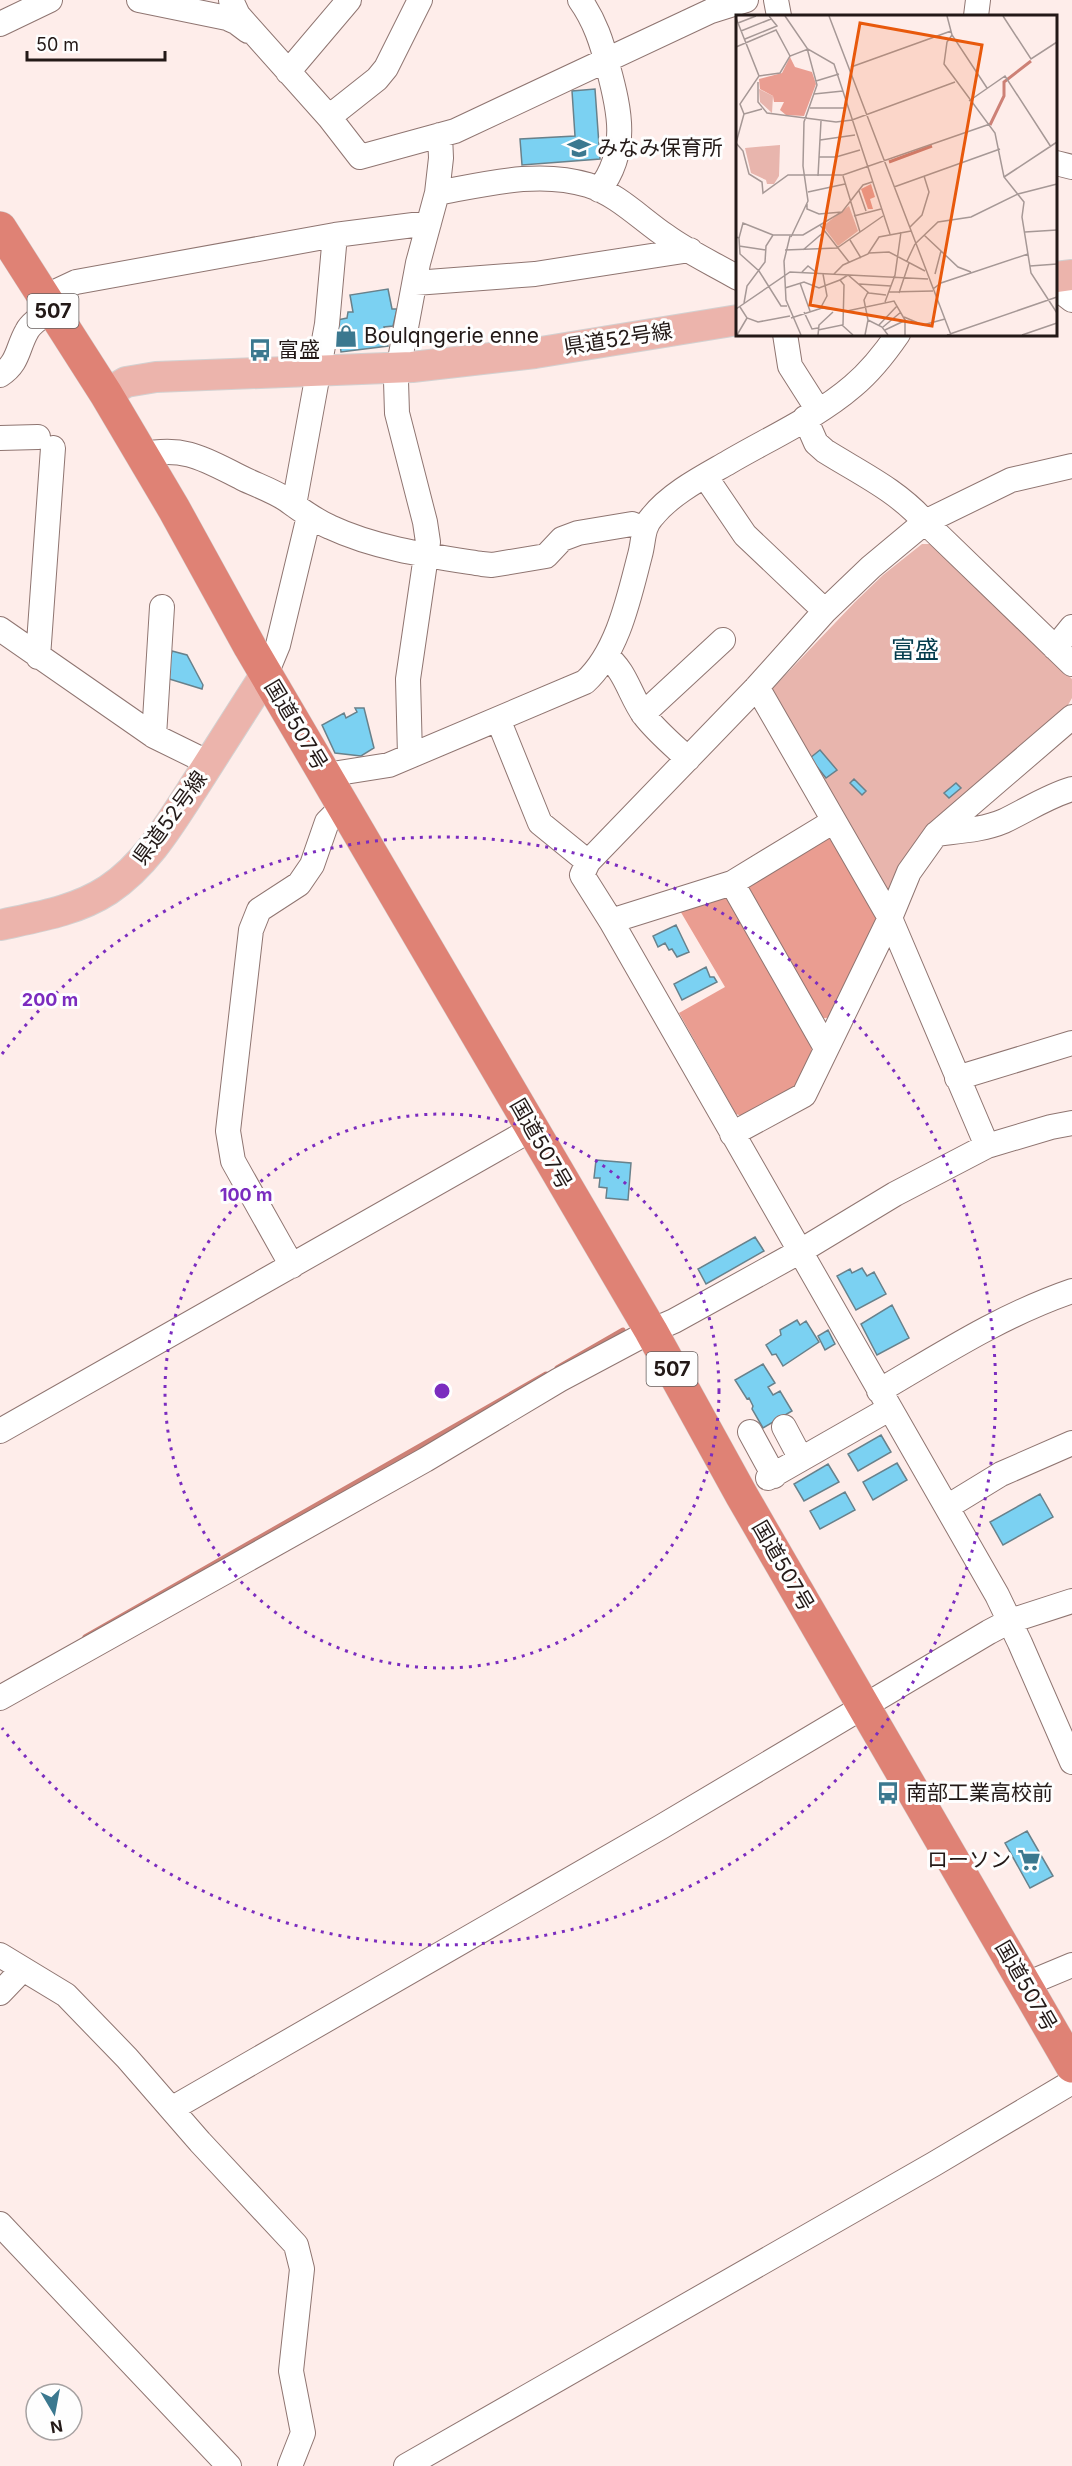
<svg xmlns="http://www.w3.org/2000/svg" width="1072" height="2466" font-family="Inter,'Noto Sans JP',sans-serif">
<style>
.green{fill:#e8b5ad}
.forest{fill:#ea9d91}
.lines{fill:none;stroke-linecap:round;stroke-linejoin:round}
.stream{stroke:#cd8176;stroke-width:5}
.building{fill:#7bd1f2;stroke:#68818b;stroke-width:1.5}
.minor-casing{stroke:#8f7571;stroke-width:26}
.major-casing{stroke:#d3d1d1;stroke-width:32}
.highway-casing{stroke:#d3d1d1;stroke-width:34}
.minor{stroke:#fff;stroke-width:24}
.major{stroke:#ecb4ac;stroke-width:30}
.highway{stroke:#df8275;stroke-width:33}
.ring{fill:none;stroke:#7b2cbf;stroke-width:3;stroke-dasharray:3 6}
.labels{text-anchor:middle;stroke-width:6;stroke-linejoin:round;paint-order:stroke}
.shield{fill:#fefefe;stroke:#655e5c;stroke-width:1.5}
.shield-label{font-size:20px;font-weight:bold;fill:#231917}
.poi-label{font-size:21px;fill:#231917;stroke:#fefefe;text-anchor:start}
.street-label{font-size:21px;fill:#231917;stroke:#fefefe}
.quarter-label{font-size:24px;fill:#053c4d;stroke:#fefefe}
.inset-river{fill:none;stroke:#cd8176;stroke-width:3}
.inset-road{fill:none;stroke:#a69896;stroke-width:1.5}
.view{fill:#e8590c;fill-opacity:0.15;stroke:#e8590c;stroke-width:3}
.inset-edge{fill:none;stroke:#231917;stroke-width:3}
.centre{fill:#7b2cbf;stroke:#fefefe;stroke-width:3}
.ring-label{font-size:18px;text-anchor:middle;font-weight:bold;fill:#7b2cbf;stroke:#fefefe;stroke-width:6;stroke-linejoin:round;paint-order:stroke}
</style>
<rect width="100%" height="100%" fill="#feedea"/>
<path class="green" d="M922 544H934L1072 679V698L1068 705 930 827 901 862 889 899 771 697 773 688 855 602 883 575Z"/>
<path class="forest" d="M826 833 835 835 879 921 833 1017 818 1019 745 882Z
M723 895 732 898 811 1037 812 1058 798 1086 745 1117 736 1114 679 1013 725 987 679 909Z"/>
<g class="lines">
<path class="stream" d="M557 1368 623 1330
M85 1637 546 1374"/>
</g>
<path class="building" d="M595 89 600 159 522 165 520 139 575 136 572 91Z
M388 289 392 309H397L393 326 384 327 388 346 341 352 337 320 347 318 348 312H353L350 295Z
M172 651 187 655 203 685 202 689 166 678Z
M355 708H364L374 748 361 756 335 753 322 725 344 713 346 718 357 712Z
M820 750 837 770 826 778 810 758Z
M854 779 866 791 862 795 850 783Z
M956 783 961 788 949 798 944 793Z
M676 925 689 952 677 957 672 949 669 950 665 943 658 947 653 936Z
M706 967 710 977H714L717 982 682 1000 674 984Z
M596 1160 631 1163 628 1200 606 1198 607 1188 599 1187 600 1178H594Z
M755 1237 764 1251 706 1284 698 1269Z
M862 1268 867 1276 874 1272 886 1294 856 1310 837 1276 850 1269 852 1273Z
M892 1305 909 1338 877 1355 861 1324Z
M797 1320 800 1325 806 1321 819 1342 783 1366 776 1354 772 1355 766 1345 781 1335 780 1330Z
M828 1330 835 1344 825 1350 818 1336Z
M763 1364 775 1383 768 1387 773 1395 780 1391 792 1411 763 1428 752 1409 753 1406 749 1398 747 1399 735 1380Z
M881 1435 891 1452 858 1471 848 1454Z
M897 1463 907 1480 873 1500 863 1482Z
M828 1464 839 1482 804 1501 794 1484Z
M845 1492 855 1510 820 1529 810 1511Z
M1040 1494 1053 1517 1003 1545 990 1522Z
M1027 1831 1053 1876 1030 1888 1005 1843Z"/>
<g class="lines">
<g class="minor-casing">
<path id="minor" d="M139 0 227 18 236 22 248 31
M231 0 238 15 329 117 360 157 455 131 711 11 746 0
M580 0C595 21 602 43 608 67 620 111 629 151 599 190
M776 0 779 16
M976 16 978 0
M0 24 50 0
M288 72 349 0
M329 117 377 79 386 68 420 0
M1056 163 1072 167
M437 193C486 184 539 170 588 185 617 194 641 219 666 236 688 252 714 264 738 278
M1058 277 1059 290 1072 300
M415 283 535 274 690 250
M44 297 76 282 335 235 429 223
M785 334 790 366 818 410
M0 375C19 363 17 348 27 331 31 323 44 315 52 309
M805 418 816 443 825 451C860 473 897 490 925 522L1072 664
M0 438 38 437
M142 455C184 445 206 460 242 478 256 485 274 491 287 500 301 510 314 520 330 527 377 549 431 556 482 564L492 565 546 556 562 539 578 533 632 524 644 529
M1072 466 1011 480 925 522 871 567 825 611 757 687 588 862 582 875 611 921 997 1595 1020 1643 1072 1762
M705 476 745 535 825 611
M294 505 327 324 335 235
M0 629 154 736 209 763
M1055 648 1072 627
M606 656C626 671 630 696 644 715 656 731 673 745 688 759
M38 657 53 448
M266 674 278 645 309 516
M757 687 890 918 987 1146
M643 714 723 640
M498 719 540 823 588 862
M154 736 162 607
M410 756 408 679 428 542 425 522 397 413 396 381 418 263 437 193 441 158 440 135
M326 775 389 765 585 682C618 652 629 597 640 555 644 541 642 528 652 517 671 493 703 477 729 462 770 438 817 417 853 386 871 371 885 353 898 334
M936 834C959 831 983 830 1004 821 1027 810 1048 796 1072 789
M732 883 826 1048
M611 921 732 883 834 821
M957 1078 1072 1043
M732 1134 804 1095 890 918 909 872 936 834 1072 717
M292 1266 233 1161 228 1131 251 930 259 910 299 884 312 865 327 822 344 805
M879 1391C942 1354 1002 1315 1072 1291
M784 1427 801 1459
M0 1431 532 1129
M750 1432 774 1476
M768 1478 889 1409
M947 1507 1001 1474 1072 1443
M0 1698 425 1460 559 1380 651 1331 674 1321 799 1252 895 1194 987 1146 1051 1127 1072 1123
M0 1955 66 1995 127 2058 200 2142 296 2245 302 2269 291 2371 303 2433 290 2466
M1024 1985 1072 1965
M0 1993 23 1969
M173 2108 661 1827 989 1632 1010 1621 1072 1601
M0 2224 229 2466
M406 2466 934 2164 1072 2082"/>
</g>
<g class="major-casing">
<path id="major" d="M1056 277 1072 275
M106 394 126 382 156 377 412 367 535 353 738 320
M0 925C37 917 76 911 108 890 144 866 167 829 190 793 215 754 240 714 266 674"/>
</g>
<g class="highway-casing">
<path id="highway" d="M0 228 106 394 174 509 250 647 651 1331 742 1496 1072 2066"/>
</g>
<use href="#minor" class="minor"/>
<use href="#major" class="major"/>
<use href="#highway" class="highway"/>
</g>
<g class="ring">
<circle cx="442" cy="1391" r="277"/>
<path d="M2 1054A554 554 0 1 1 2 1728"/>
</g>
<defs>
<g id="school-bare" transform="scale(1.8)"><path d="M0-5L7-2L0 1L-7-2ZM-4 1L0 2.5L4 1V4Q0 6-4 4Z" fill="#3b788f" stroke="#fefefe" stroke-width="2.5" paint-order="stroke"/></g>
<g id="shop-bare" transform="scale(1.8)"><path d="M-5-2.5h2.3a2.7 3.5 0 0 1 5.4 0H5L5.5 6h-11ZM-1.5-2.5h3a1.5 2.3 0 0 0-3 0Z" fill="#3b788f" stroke="#fefefe" stroke-width="2.5" paint-order="stroke"/></g>
<g id="bus-bare" transform="scale(1.8)"><path d="M-5-6H5V4H4V6H2V4H-2V6H-4V4H-5ZM-3.5-4V0h7V-4ZM-3.5 1.2v1.5H-2V1.2ZM2 1.2v1.5H3.5V1.2Z" fill="#3b788f" stroke="#fefefe" stroke-width="2.5" paint-order="stroke"/></g>
<g id="supermarket-bare" transform="scale(1.8)"><path d="M-6-5.5h2.5l.6 2H6L4.5 2H-2.5L-4.4-4H-6ZM-1.5 3.2a1.3 1.3 0 1 0 .1 0ZM3 3.2a1.3 1.3 0 1 0 .1 0Z" fill="#3b788f" stroke="#fefefe" stroke-width="2.5" paint-order="stroke"/></g>
</defs>
<g fill-rule="evenodd">
<use href="#school-bare" x="579" y="148"/>
<use href="#shop-bare" x="346" y="336"/>
<use href="#bus-bare" x="260" y="350"/>
<use href="#bus-bare" x="888" y="1793"/>
<use href="#supermarket-bare" x="1029" y="1860"/>
</g>
<g class="labels">
<g class="shield">
<rect x="27.5" y="294" width="51" height="34" rx="4.5"/>
<rect x="646.5" y="1352" width="51" height="34" rx="4.5"/>
</g>
<g class="shield-label">
<text x="53" y="318">507</text>
<text x="672" y="1376">507</text>
</g>
<g class="poi-label">
<text x="597" y="155">みなみ保育所</text>
<text x="364" y="343">Boulqngerie enne</text>
<text x="278" y="357">富盛</text>
<text x="906" y="1800">南部工業高校前</text>
<text x="1011" y="1867" text-anchor="end">ローソン</text>
</g>
<g class="street-label">
<text transform="translate(618 339) rotate(-9)" y="7">県道52号線</text>
<text transform="translate(296 725) rotate(59)" y="7">国道507号</text>
<text transform="translate(170 818) rotate(-54)" y="7">県道52号線</text>
<text transform="translate(541 1144) rotate(60)" y="7">国道507号</text>
<text transform="translate(783 1566) rotate(60)" y="7">国道507号</text>
<text transform="translate(1026 1986) rotate(60)" y="7">国道507号</text>
</g>
<g class="quarter-label">
<text x="915" y="658">富盛</text>
</g>
</g>
<g transform="translate(736 15)">
<rect width="321" height="321" fill="#feedea"/>
<path d="M23 74 37 81 36 98 24 87ZM44 130 43 161 38 169H31L30 165 15 158 9 133ZM113 191 122 216 102 231 87 211Z" fill="#e8b5ad"/>
<path d="M54 42 59 52 76 57 80 69 68 101 50 100 44 95 48 87H38L37 81 24 74 23 64 46 58ZM135 169 139 182 134 184 137 194H132L125 174Z" fill="#ea9d91"/>
<path class="inset-river" d="M254 110 268 81V67L295 46M153 147 196 131"/>
<path class="inset-road" d="M49 1 71 33 81 70 68 107 67 151 72 186 55 222M93 1 215 320M211 1 216 20 251 73M267 1 295 44 321 27M0 3 23 61 4 89 8 99 0 128 7 136 13 159 26 167 27 178 52 160H107L254 109M2 8 20 1M5 16 35 4M216 20 211 27 208 49 259 118 268 162 288 187 286 202 295 258 321 298M9 24 41 11 33 1M0 32 40 15 54 41M115 52 215 16M23 61 44 58 54 41 72 34 98 49 154 219M80 66 103 59M22 67V87L31 98 100 107 116 105 219 67M78 79 107 76M233 86 269 61 315 132M74 93H110M8 99 26 94M84 125 119 120M83 142H100L124 135M82 161 85 106M107 161 124 217M268 162 321 127M158 172 264 134M123 176 130 196M72 177 109 169M71 189V194L83 199 106 197M118 201 145 194M84 210 113 247M174 212 186 200 193 177 188 161M289 217 321 215M188 220 222 252 235 257M54 221 48 246 50 285 65 320M0 222 3 223 4 239 23 256 45 291H51M3 223 7 208 37 220M114 225 125 243M179 229 202 207 235 202 282 179 321 169M3 231 30 235M49 235 101 233 147 201M67 235 89 216M133 238 153 237 189 256M171 246 179 229M294 251 321 249M66 257 72 251 81 258M98 259 107 250 132 239 143 222 175 216M199 259 205 236M104 265 112 260 133 278 150 280M64 268 74 296M123 269 155 271M49 273 68 267 83 273 104 265 108 270 107 310M197 274 205 268 292 239M152 277 197 276M163 278 173 248M149 287 159 260 165 217M8 288 11 271 29 247 30 231 37 220H67L106 197 127 170 136 167M4 292 11 303 22 307 54 301M0 294 54 257 192 264M84 294 91 281 87 259M68 297 76 314 82 313M168 302 187 310 209 304M55 303 86 293 111 296 158 286 169 305V320M132 305 146 312 152 320M143 310 161 291M147 312 165 297M82 315 106 310 117 320M149 315 170 305M1 320 11 303M82 320 83 310 97 297M129 320 132 305 128 285 132 277M211 320 321 282M286 320 321 308"/>
<path class="view" d="M124 8 246 30 196 311 74 290Z"/>
<rect width="321" height="321" class="inset-edge"/>
</g>
<circle cx="442" cy="1391" r="9" class="centre"/>
<g class="ring-label">
<text x="50" y="1006">200 m</text>
<text x="246" y="1201">100 m</text>
</g>
<g transform="translate(54 2412) rotate(170)"><circle r="28" fill="#fefefe" stroke="#a6a2a2" stroke-width="1.5"/>
<path d="M0-4.5L10 22L0 15L-10 22Z" fill="#3b788f"/>
<text y="-9" font-size="16" font-weight="bold" text-anchor="middle" fill="#231917">N</text>
</g>
<path d="M27 51v9h138v-9" fill="none" stroke="#231917" stroke-width="3"/>
<text x="36" y="51" font-size="18" fill="#231917" stroke="#fefefe" stroke-width="4.5" paint-order="stroke">50 m</text>
</svg>
